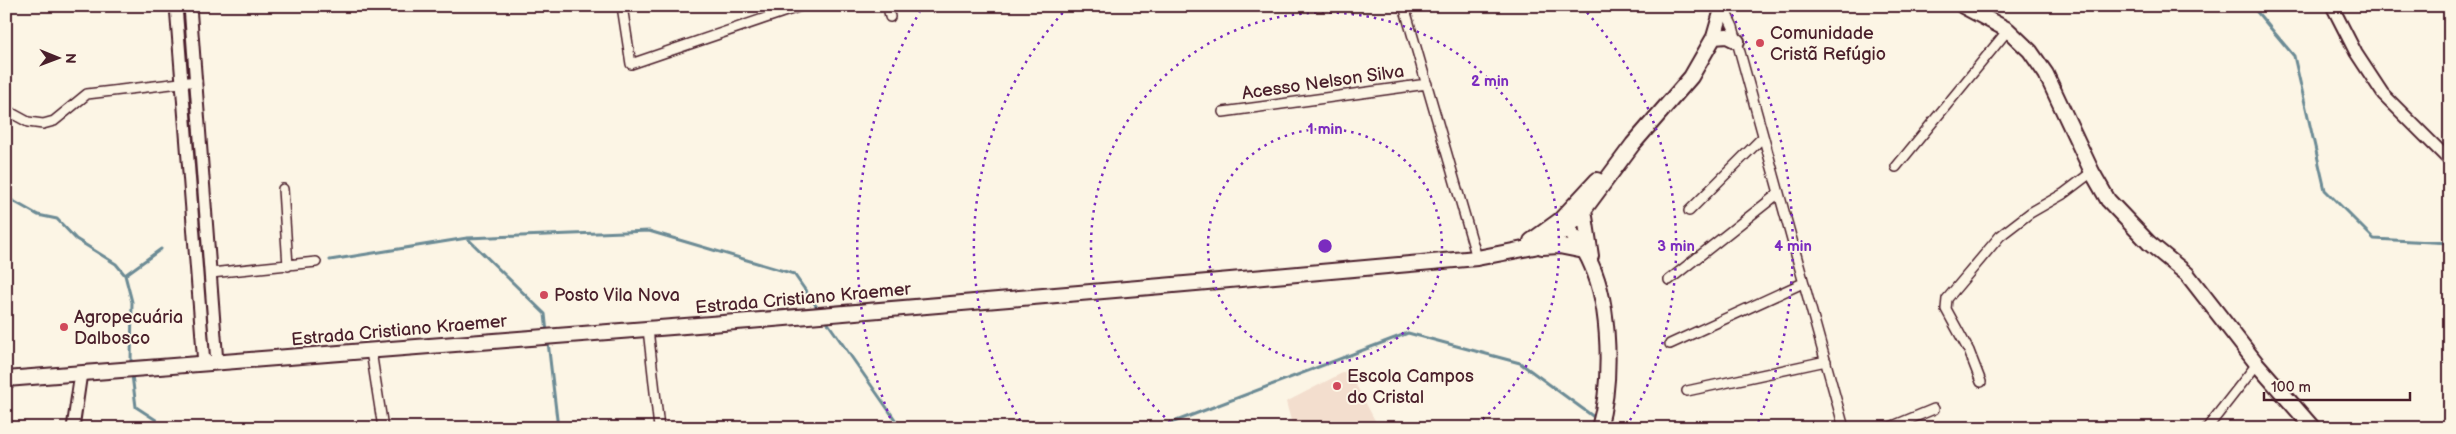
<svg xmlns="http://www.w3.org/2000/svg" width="2456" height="434" font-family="'Balsamiq Sans',sans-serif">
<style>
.built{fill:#f3dece}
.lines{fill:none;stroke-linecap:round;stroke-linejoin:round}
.stream{stroke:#6c8b95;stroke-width:3}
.minor-casing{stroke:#4a1f2b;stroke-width:12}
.tertiary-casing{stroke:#4a1f2b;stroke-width:15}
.secondary-casing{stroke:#4a1f2b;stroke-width:18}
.minor{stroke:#fcf5e5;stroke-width:9}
.tertiary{stroke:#fcf5e5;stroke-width:11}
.secondary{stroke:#fcf5e5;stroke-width:14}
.ring{fill:none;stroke:#7b2cbf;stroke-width:2.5;stroke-dasharray:2.5 5}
.poi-dot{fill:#d1495b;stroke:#fcf5e5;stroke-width:2}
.labels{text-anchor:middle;stroke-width:4;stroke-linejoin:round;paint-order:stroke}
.poi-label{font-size:18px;fill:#4a1f2b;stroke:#fcf5e5;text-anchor:start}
.street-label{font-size:18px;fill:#4a1f2b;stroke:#fcf5e5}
.centre{fill:#7b2cbf;stroke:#fcf5e5;stroke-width:2.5}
.ring-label{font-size:15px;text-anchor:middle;font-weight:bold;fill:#7b2cbf;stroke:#fcf5e5;stroke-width:4;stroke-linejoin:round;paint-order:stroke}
</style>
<rect width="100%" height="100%" fill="#fcf5e5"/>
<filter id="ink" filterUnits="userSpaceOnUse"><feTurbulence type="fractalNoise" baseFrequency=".02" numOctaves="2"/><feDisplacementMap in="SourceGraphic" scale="10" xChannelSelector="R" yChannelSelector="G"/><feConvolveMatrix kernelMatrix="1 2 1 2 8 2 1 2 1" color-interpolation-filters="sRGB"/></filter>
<g filter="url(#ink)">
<path class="built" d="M1348 370 1379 428H1293L1286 402Z"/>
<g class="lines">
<path class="stream" d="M2252 6 2294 56 2325 190 2374 239 2450 243
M6 197 38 215 57 219 76 239 116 264 125 275 132 302 131 362
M468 239 545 314 547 333
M330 260 467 238 649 231 794 274 819 310
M125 275 161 249
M825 319 901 428
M548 342 558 428
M132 375 136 407 156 420 157 428
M1158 428 1408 333 1520 363 1598 420"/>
<g class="minor-casing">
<path id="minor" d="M622 6 631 64 801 6
M888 6 890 17
M1404 6 1477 258
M1723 6 1733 27 1844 428
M6 110 28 122 43 124 54 121 87 94 197 81
M1223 112 1427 84
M1896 167 2008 30
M283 189 288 266
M1689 211 1762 138
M211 273 316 262
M1669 280 1779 193
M648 329 659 428
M1670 344 1803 283
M371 351 383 428
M1981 382 1969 351 1946 309 1947 299 2000 236 2030 213 2063 194 2092 172
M1687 391 1826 361
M1888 428 1934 409
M2207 428 2257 364"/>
</g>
<g class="tertiary-casing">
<path id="tertiary" d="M176 6 204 364
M190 6 217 363
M2332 6 2356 53 2383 94 2450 161
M73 428 81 373"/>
</g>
<g class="secondary-casing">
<path id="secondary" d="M1963 6 2008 30 2030 51 2046 74 2092 172 2108 200 2149 243 2187 274 2257 364 2313 428
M1714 37 1727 36 1737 41
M1584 210 1591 256
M1560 220C1572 233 1584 247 1591 264 1611 307 1612 383 1599 428
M1531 241 1560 220 1597 180
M1542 247 1559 246 1584 251
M6 379 749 321 1162 286 1477 258 1534 247 1551 240 1568 228 1584 210 1633 144 1691 77 1714 37 1723 6"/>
</g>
<use href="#minor" class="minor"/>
<use href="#tertiary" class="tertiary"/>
<use href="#secondary" class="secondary"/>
</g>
</g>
<g class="ring">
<circle cx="1325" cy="246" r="117"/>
<path d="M1176 427A234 234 0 1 1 1474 427"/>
<path d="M1024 427A351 351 0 0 1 1068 7M1582 7A351 351 0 0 1 1626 427"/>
<path d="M893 425A468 468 0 0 1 922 8M1728 8A468 468 0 0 1 1757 425"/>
</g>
<g class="poi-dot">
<circle cx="1760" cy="43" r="5"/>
<circle cx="544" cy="295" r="5"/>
<circle cx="64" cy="327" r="5"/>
<circle cx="1337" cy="386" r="5"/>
</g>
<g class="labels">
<g class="poi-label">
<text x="1770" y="39">Comunidade<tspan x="1770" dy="21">Cristã Refúgio</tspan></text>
<text x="554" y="301">Posto Vila Nova</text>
<text x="74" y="323">Agropecuária<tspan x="74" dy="21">Dalbosco</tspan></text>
<text x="1347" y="382">Escola Campos<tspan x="1347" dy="21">do Cristal</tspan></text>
</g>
<g class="street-label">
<text transform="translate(1323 82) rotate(-8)" y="6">Acesso Nelson Silva</text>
<text transform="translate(803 298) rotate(-5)" y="6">Estrada Cristiano Kraemer</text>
<text transform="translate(399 330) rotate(-5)" y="6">Estrada Cristiano Kraemer</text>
</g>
</g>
<circle cx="1325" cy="246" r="8" class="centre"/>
<g class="ring-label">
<text x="1490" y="86">2 min</text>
<text x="1325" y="134">1 min</text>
<text x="1676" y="251">3 min</text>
<text x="1793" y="251">4 min</text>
</g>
<rect width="2456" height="434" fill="none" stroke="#fcf5e5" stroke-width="25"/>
<rect x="12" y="12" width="2431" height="409" fill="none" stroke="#4a1f2b" stroke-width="2" filter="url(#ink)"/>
<g transform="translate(58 58) rotate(91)" stroke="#fcf5e5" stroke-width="4" paint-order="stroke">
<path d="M0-4L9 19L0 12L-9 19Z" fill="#4a1f2b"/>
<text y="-8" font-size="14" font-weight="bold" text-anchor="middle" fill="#4a1f2b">N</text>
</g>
<path d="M2264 392v8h146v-8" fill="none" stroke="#4a1f2b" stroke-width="2.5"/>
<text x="2271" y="392" font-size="15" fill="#4a1f2b" stroke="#fcf5e5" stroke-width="4" paint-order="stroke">100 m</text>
</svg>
